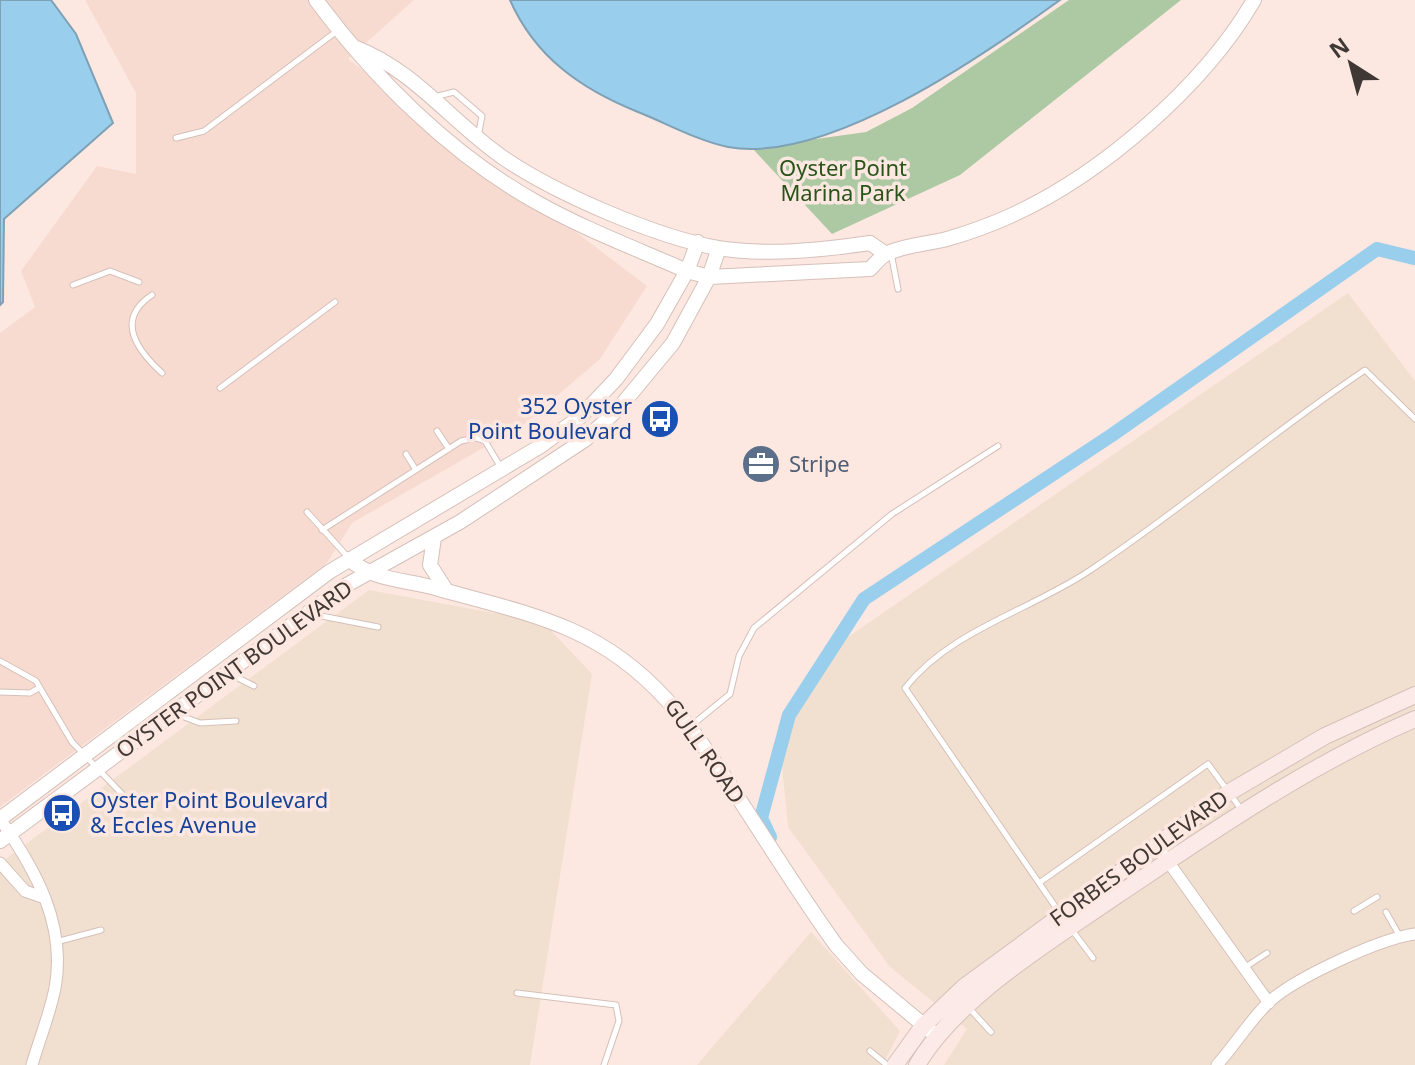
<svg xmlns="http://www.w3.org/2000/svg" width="1415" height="1065" font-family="'Noto Sans',sans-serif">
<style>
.built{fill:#f7dbd1}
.industrial{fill:#f1e0cf}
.green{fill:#acc9a3}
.water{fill:#99ceec;stroke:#7ea1b5;stroke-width:2}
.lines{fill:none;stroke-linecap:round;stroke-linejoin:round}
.canal{stroke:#99ceec;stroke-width:14}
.service-casing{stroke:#d5c0b9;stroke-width:7}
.minor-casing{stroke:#d5c0b9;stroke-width:13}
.tertiary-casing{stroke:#d5c0b9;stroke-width:16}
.secondary-casing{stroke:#d5c0b9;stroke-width:18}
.service{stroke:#fff;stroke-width:5}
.minor{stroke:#fff;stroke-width:11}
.tertiary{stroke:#fff;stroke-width:14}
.secondary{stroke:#fbeae7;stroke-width:16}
.labels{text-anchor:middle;stroke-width:7;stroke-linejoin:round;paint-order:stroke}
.park-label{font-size:22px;fill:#295319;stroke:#fde8e1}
.transit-label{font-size:22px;fill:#164399;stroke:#fde8e1;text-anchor:end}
.service-label{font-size:22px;fill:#4e5e75;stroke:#fde8e1;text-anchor:start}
.street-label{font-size:22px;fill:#403835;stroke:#fde8e1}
</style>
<rect width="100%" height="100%" fill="#fde8e1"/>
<path class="built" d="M85 0H414L348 59 647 286 600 359 522 426 352 523 327 563 0 807V333L35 307 21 271 97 166 136 174V93Z"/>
<path class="industrial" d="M1348 293 1415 381V1065H944L967 1029 890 967 788 827 778 726 829 650Z
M369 590 543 622 592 674 530 1065H0V863Z
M811 932 900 1031 883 1065H697Z"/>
<path class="green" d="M1069 0H1181L960 175 832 234 752 148 866 132 912 108Z"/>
<path class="water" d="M0 0H51L76 34 113 123 4 219 3 302 0 305Z
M510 0H1060C984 55 827 165 728 147 698 141 666 123 638 112 581 89 535 57 510 0Z"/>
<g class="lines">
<path class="canal" d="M770 837 761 818 789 715 864 599 1112 435 1377 249 1414 258"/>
<g class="service-casing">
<path id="service" d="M434 97 454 92 482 116 478 137
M176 138 204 131 337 31
M891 253 898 289
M73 285 110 271 139 282
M152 295C114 320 138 351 162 373
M220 388 335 302
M437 431 449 449
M406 454 416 470
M307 512 347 556
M322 530 461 441 476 438 485 441 500 466
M311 614 378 627
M0 661 36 681 72 742 124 796
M230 674 254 686
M0 692 30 693 39 688
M176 714 200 723 236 721
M692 725 730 694 739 656 754 628 892 514 998 446
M1039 883 1208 764 1241 809
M1354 911 1377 897
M1059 912 905 688C951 630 1029 611 1089 571 1184 508 1271 433 1365 370L1415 419
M1386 912 1399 935
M1072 930 1093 958
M56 942 101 930
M1244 968 1267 953
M517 993 616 1005 619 1021 604 1065
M970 1009 991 1032
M870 1051 887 1065"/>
</g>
<g class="minor-casing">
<path id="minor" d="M0 819C35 869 67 925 55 988 50 1014 39 1040 32 1065
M1157 846 1269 1003
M0 863 25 891 42 897
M1217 1065C1235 1045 1250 1020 1269 1002 1295 978 1379 939 1415 934"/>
</g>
<g class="tertiary-casing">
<path id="tertiary" d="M316 0C374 78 450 154 536 202 584 229 637 249 687 271L709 277 870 269C875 264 881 256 888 253 906 245 928 244 947 239 968 233 990 225 1010 216 1101 175 1204 86 1254 0
M354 47C415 70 452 123 505 159 557 194 656 237 718 248 767 256 821 250 870 243L886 254
M434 538 430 565 446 590
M349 559C375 582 406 579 439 589 482 601 530 612 571 630 651 665 693 728 739 799 771 848 802 898 836 945L862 974 932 1032
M0 819 329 572 539 447 580 417 616 379 657 324 687 271 698 242
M0 841 343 587 460 522 586 439 619 408 673 343 709 277 719 248"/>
</g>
<g class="secondary-casing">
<path id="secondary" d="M895 1065 923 1026 964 987 1228 793 1325 736 1415 695
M917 1065C958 996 1051 941 1116 896 1212 832 1308 765 1415 719"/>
</g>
<use href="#service" class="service"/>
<use href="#minor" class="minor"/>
<use href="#tertiary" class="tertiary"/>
<use href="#secondary" class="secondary"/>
</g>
<defs>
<g id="bus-disc" transform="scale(2)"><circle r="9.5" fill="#1a4fb4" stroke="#fde8e1"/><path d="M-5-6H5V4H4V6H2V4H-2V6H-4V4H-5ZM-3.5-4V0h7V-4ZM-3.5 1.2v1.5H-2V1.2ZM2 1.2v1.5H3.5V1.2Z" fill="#fff"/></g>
<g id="office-disc" transform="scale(2)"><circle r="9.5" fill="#5c6f8a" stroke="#fde8e1"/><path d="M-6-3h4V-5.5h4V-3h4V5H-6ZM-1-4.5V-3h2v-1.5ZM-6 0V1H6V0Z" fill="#fff"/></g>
</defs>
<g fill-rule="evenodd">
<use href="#bus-disc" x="660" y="419"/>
<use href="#office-disc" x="761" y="464"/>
<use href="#bus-disc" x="62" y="813"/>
</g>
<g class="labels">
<g class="park-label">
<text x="843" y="176">Oyster Point<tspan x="843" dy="25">Marina Park</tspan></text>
</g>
<g class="transit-label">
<text x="632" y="414">352 Oyster<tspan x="632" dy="25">Point Boulevard</tspan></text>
<text x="90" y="808" text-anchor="start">Oyster Point Boulevard<tspan x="90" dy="25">&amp; Eccles Avenue</tspan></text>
</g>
<g class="service-label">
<text x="789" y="472">Stripe</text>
</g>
<g class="street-label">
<text transform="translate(234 669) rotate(-36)" y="8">OYSTER POINT BOULEVARD</text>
<text transform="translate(705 751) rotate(55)" y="8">GULL ROAD</text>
<text transform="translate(1139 858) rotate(-36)" y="8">FORBES BOULEVARD</text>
</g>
</g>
<g transform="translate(1351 64) rotate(324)" stroke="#fde8e1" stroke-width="6" paint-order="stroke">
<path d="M0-6L14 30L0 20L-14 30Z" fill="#403835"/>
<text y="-12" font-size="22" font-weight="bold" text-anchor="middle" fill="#403835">N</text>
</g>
</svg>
